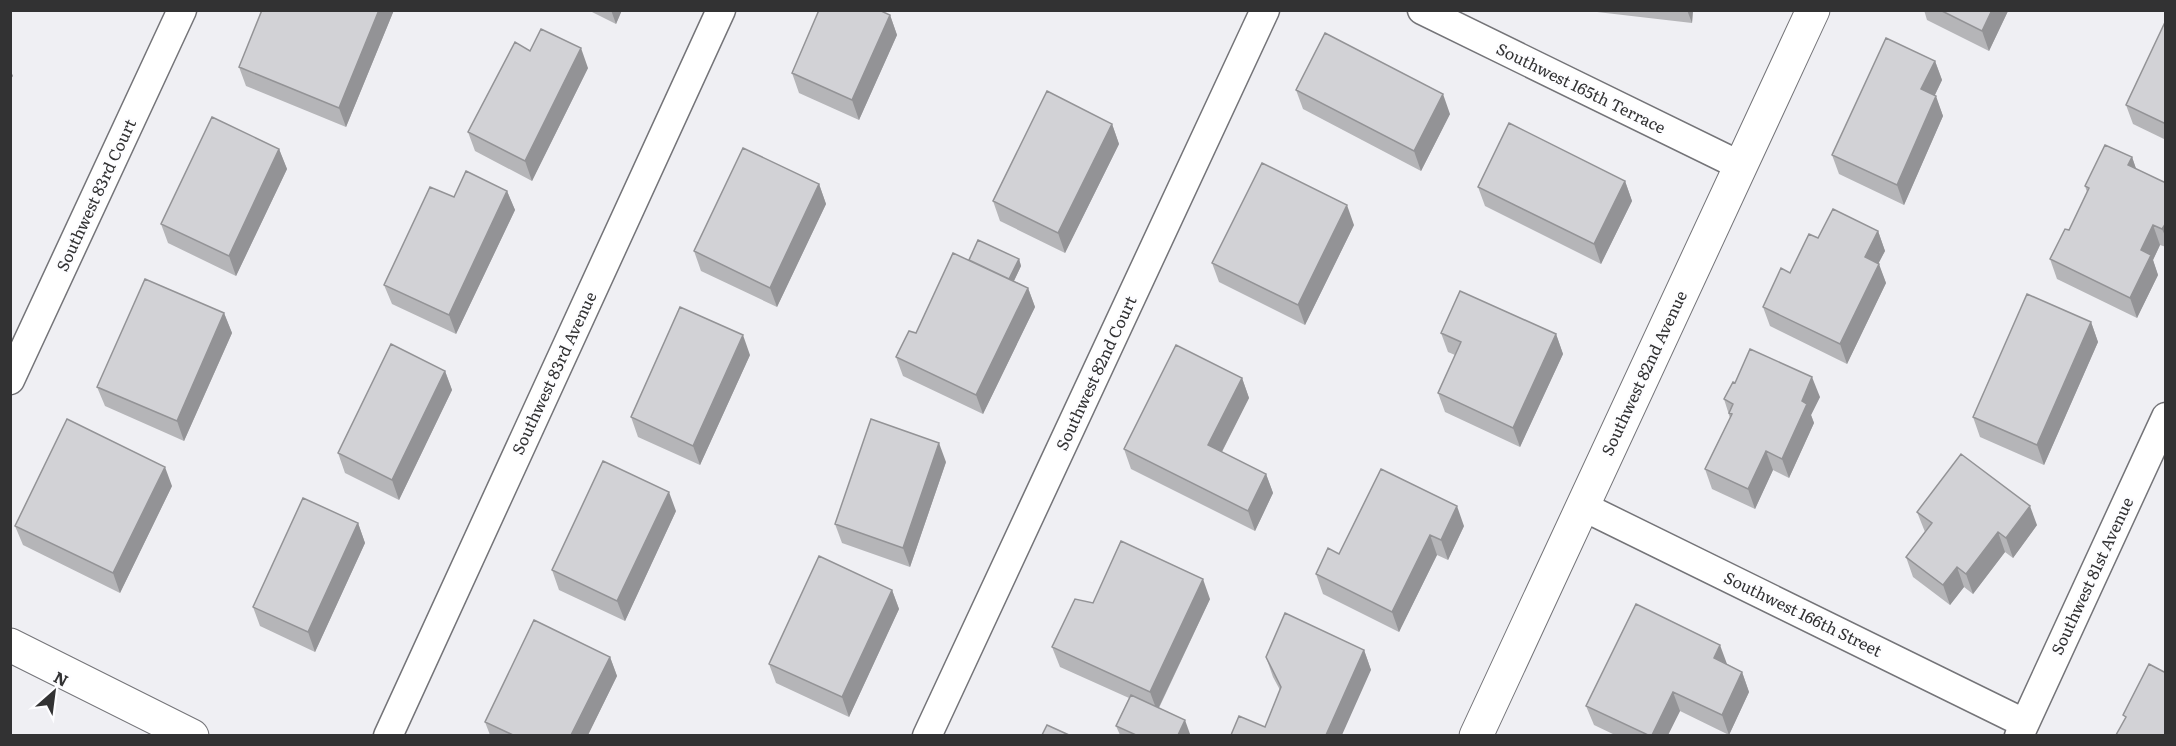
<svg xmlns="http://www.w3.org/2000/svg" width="2176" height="746" font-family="Literata,serif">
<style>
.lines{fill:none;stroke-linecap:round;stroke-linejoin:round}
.street-casing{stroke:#747478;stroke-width:31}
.secondary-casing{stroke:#747478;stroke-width:35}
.street{stroke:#fff;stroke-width:28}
.secondary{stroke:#fff;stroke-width:33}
.wall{fill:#b5b5b8}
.shaded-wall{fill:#939396}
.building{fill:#d2d2d6;stroke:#939396;stroke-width:1.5}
.labels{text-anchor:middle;stroke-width:4.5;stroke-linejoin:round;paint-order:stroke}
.street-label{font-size:16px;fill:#323233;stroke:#fdfdff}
</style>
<rect width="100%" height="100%" fill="#efeff3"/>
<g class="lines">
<g class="street-casing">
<path id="street" d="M1422 10 1741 166
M10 380 182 10
M1582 506 2024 723
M388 736 721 10
M927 736 1265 10
M2019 736 2166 417"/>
</g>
<g class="secondary-casing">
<path id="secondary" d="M10 645 192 736
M1476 736 1813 10"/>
</g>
<use href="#street" class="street"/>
<use href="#secondary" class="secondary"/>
</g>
<path class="wall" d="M394 10 346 127 246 86 239 67Z
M588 10H622L616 24Z
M1596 10H1693L1692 23 1597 12Z
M1924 10H2008V11L1989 51 1927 20Z
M890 15 897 35 859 120 799 93 792 73Z
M2166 20V140L2133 124 2126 105Z
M530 51 588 68 532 181 475 151 468 132Z
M1935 61 1942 80 1935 95 1943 116 1904 205 1839 174 1832 155Z
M1296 90 1450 114 1421 171 1303 109Z
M1112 124 1119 144 1065 253 1000 221 993 201Z
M279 149 287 169 236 276 168 243 161 224Z
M2132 157 2136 169 2166 183V247L2160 245 2153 260 2158 275 2137 318 2057 279 2050 259 2069 230 2087 192 2085 186Z
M1625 181 1632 201 1601 264 1485 206 1478 187Z
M819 184 826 204 777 307 701 271 694 251Z
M507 191 515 210 456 334 392 304 384 285 454 197Z
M1354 225 1305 325 1219 282 1212 263Z
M1878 231 1885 251 1878 263 1886 283 1847 364 1770 326 1763 307 1818 238Z
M1019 259 1021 266 1014 281 1028 288 1035 307 983 414 903 376 896 357 916 333 969 261Z
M224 313 232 333 184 441 105 406 97 387Z
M2091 322 2098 342 2044 465 1980 437 1973 417Z
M1441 333 1556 334 1563 354 1520 447 1445 412 1438 393 1455 355 1448 352Z
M750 355 700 465 638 437 631 417Z
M445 371 452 390 399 500 345 473 338 453Z
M1242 378 1249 398 1222 452 1266 474 1273 493 1255 531 1131 469 1124 449Z
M1735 383 1820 397 1811 415 1814 423 1789 478 1773 470 1755 509 1712 489 1705 469 1730 418 1724 399Z
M946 462 910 567 842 543 835 524Z
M172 486 120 593 23 545 15 526Z
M676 511 625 621 559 590 552 570Z
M1917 512 2037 525 2013 558 2005 552 1973 594 1964 587 1950 605 1913 577 1906 557 1925 532Z
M358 523 365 543 315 652 260 626 253 607Z
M1464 526 1448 560 1437 555 1399 632 1323 594 1316 574 1339 554Z
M892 590 899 609 849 717 776 683 769 664Z
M1210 599 1159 708 1190 734V735H1120L1116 726 1129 698 1060 667 1052 647 1093 603Z
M1364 650 1371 670 1265 727 1280 690 1273 677 1266 657Z
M610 657 617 676 588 735H490L485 722Z
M1727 664 1742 672 1749 692 1729 735 1680 711 1668 735H1615L1594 725 1586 706Z"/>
<path class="shaded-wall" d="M379 10H394L346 127 339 108Z
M611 10H622L616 24Z
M1687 10H1693L1692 23Z
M1992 10H2008V11L1989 51 1982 31Z
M890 15 897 35 859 120 852 100Z
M581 48 588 68 532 181 525 161Z
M1935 61 1942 80 1928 109 1921 89Z
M10 69 13 76 10 80Z
M1443 94 1450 114 1421 171 1414 151Z
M1936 96 1943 116 1904 205 1897 185Z
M1112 124 1119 144 1065 253 1058 233Z
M279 149 287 169 236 276 229 256Z
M2132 157 2139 177 2128 165Z
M1625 181 1632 201 1601 264 1594 244Z
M819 184 826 204 777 307 770 288Z
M507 191 515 210 456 334 449 315Z
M1347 205 1354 225 1305 325 1298 305Z
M2166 223V238L2162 229Z
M2153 225 2160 245 2153 260 2158 275 2137 318 2130 298 2141 250Z
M1878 231 1885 251 1872 276 1865 257Z
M1019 259 1021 266 1011 287 1009 280Z
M1879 264 1886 283 1847 364 1840 344Z
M1028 288 1035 307 983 414 976 395Z
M224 313 232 333 184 441 177 421Z
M2091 322 2098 342 2044 465 2037 445Z
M1556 334 1563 354 1520 447 1513 428Z
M743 335 750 355 700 465 693 446Z
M445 371 452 390 399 500 392 480Z
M1812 377 1820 397 1811 415 1814 423 1789 478 1782 459 1802 401Z
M1242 378 1249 398 1215 465 1208 445Z
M939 443 946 462 910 567 903 548Z
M1766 451 1773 470 1755 509 1748 489Z
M165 467 172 486 120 593 113 573Z
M1266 474 1273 493 1255 531 1248 511Z
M669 492 676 511 625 621 617 601Z
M1457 506 1464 526 1448 560 1441 540Z
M2030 506 2037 525 2013 558 2006 538Z
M358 523 365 543 315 652 308 632Z
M1998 532 2005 552 1973 594 1966 574Z
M1430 535 1437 555 1399 632 1392 612Z
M1957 567 1964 587 1950 605 1943 585Z
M1203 579 1210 599 1157 711 1150 692Z
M892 590 899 609 849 717 842 697Z
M1720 645 1727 664 1721 678 1714 658Z
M1364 650 1371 670 1342 735H1326Z
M610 657 617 676 588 735H571Z
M1742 672 1749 692 1729 735 1722 715Z
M1673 692 1680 711 1668 735H1652Z
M1185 720 1190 734V735H1178Z"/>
<path class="building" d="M262 10H379L339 108 239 67Z
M819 10H879L890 15 852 100 792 73Z
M1940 10H1992L1982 31Z
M2166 20V124L2126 105Z
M541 29 581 48 525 161 468 132 515 42 530 51Z
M1325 33 1443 94 1414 151 1296 90Z
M1886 38 1935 61 1921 89 1936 96 1897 185 1832 155Z
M1047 91 1112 124 1058 233 993 201Z
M212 117 279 149 229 256 161 224Z
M1509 123 1625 181 1594 244 1478 187Z
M2105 145 2132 157 2128 165 2166 183V223L2162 229 2153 225 2141 250 2151 255 2130 298 2050 259 2065 229 2069 230 2089 188 2085 186Z
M743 148 819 184 770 288 694 251Z
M1262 163 1347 205 1298 305 1212 263Z
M466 171 507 191 449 315 384 285 430 187 454 197Z
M1833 209 1878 231 1865 257 1879 264 1840 344 1763 307 1781 268 1790 273 1809 234 1818 238Z
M978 240 1019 259 1009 279 969 260Z
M953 253 1028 288 976 395 896 357 909 331 916 333Z
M145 279 224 313 177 421 97 387Z
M1460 291 1556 334 1513 428 1438 393 1461 342 1441 333Z
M2027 294 2091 322 2037 445 1973 417Z
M680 307 743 335 693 446 631 417Z
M391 344 445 371 392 480 338 453Z
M1176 345 1242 378 1208 445 1266 474 1248 511 1124 449Z
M1750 349 1812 377 1802 401 1807 404 1782 459 1766 451 1748 489 1705 469 1732 414 1729 413 1733 404 1724 399 1733 382 1735 383Z
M67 419 165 467 113 573 15 526Z
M871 419 939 443 903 548 835 524Z
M1961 454 2030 506 2006 538 1998 532 1966 574 1957 567 1943 585 1906 557 1932 523 1917 512Z
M603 461 669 492 617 601 552 570Z
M1381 469 1457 506 1441 540 1430 535 1392 612 1316 574 1328 548 1339 554Z
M303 498 358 523 308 632 253 607Z
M1121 541 1203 579 1150 692 1052 647 1075 599 1093 603Z
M819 556 892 590 842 697 769 664Z
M1636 604 1720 645 1714 658 1742 672 1722 715 1673 692 1652 735H1648L1586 706Z
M1285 613 1364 650 1326 735H1231L1239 716 1265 727 1281 687 1266 657Z
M534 620 610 657 571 735H513L485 722Z
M2149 664 2166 673V735H2116L2126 717 2123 715Z
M1131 695 1185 720 1178 735H1136L1116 726Z
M1047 725 1069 735H1042Z"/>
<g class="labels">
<g class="street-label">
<text transform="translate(1581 88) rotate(26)" y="6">Southwest 165th Terrace</text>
<text transform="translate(96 195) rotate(-65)" y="6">Southwest 83rd Court</text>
<text transform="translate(554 373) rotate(-65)" y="6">Southwest 83rd Avenue</text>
<text transform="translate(1096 373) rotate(-65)" y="6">Southwest 82nd Court</text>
<text transform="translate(1644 373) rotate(-65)" y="6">Southwest 82nd Avenue</text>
<text transform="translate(2092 576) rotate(-65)" y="6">Southwest 81st Avenue</text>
<text transform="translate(1803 614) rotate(26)" y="6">Southwest 166th Street</text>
</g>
</g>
<rect width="2176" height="746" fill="none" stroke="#323233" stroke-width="24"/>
<g transform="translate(54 692) rotate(28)" stroke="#fdfdff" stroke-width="4.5" paint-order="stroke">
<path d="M0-4.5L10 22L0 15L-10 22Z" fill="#323233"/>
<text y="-9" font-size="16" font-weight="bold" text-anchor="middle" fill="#323233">N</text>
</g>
</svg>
